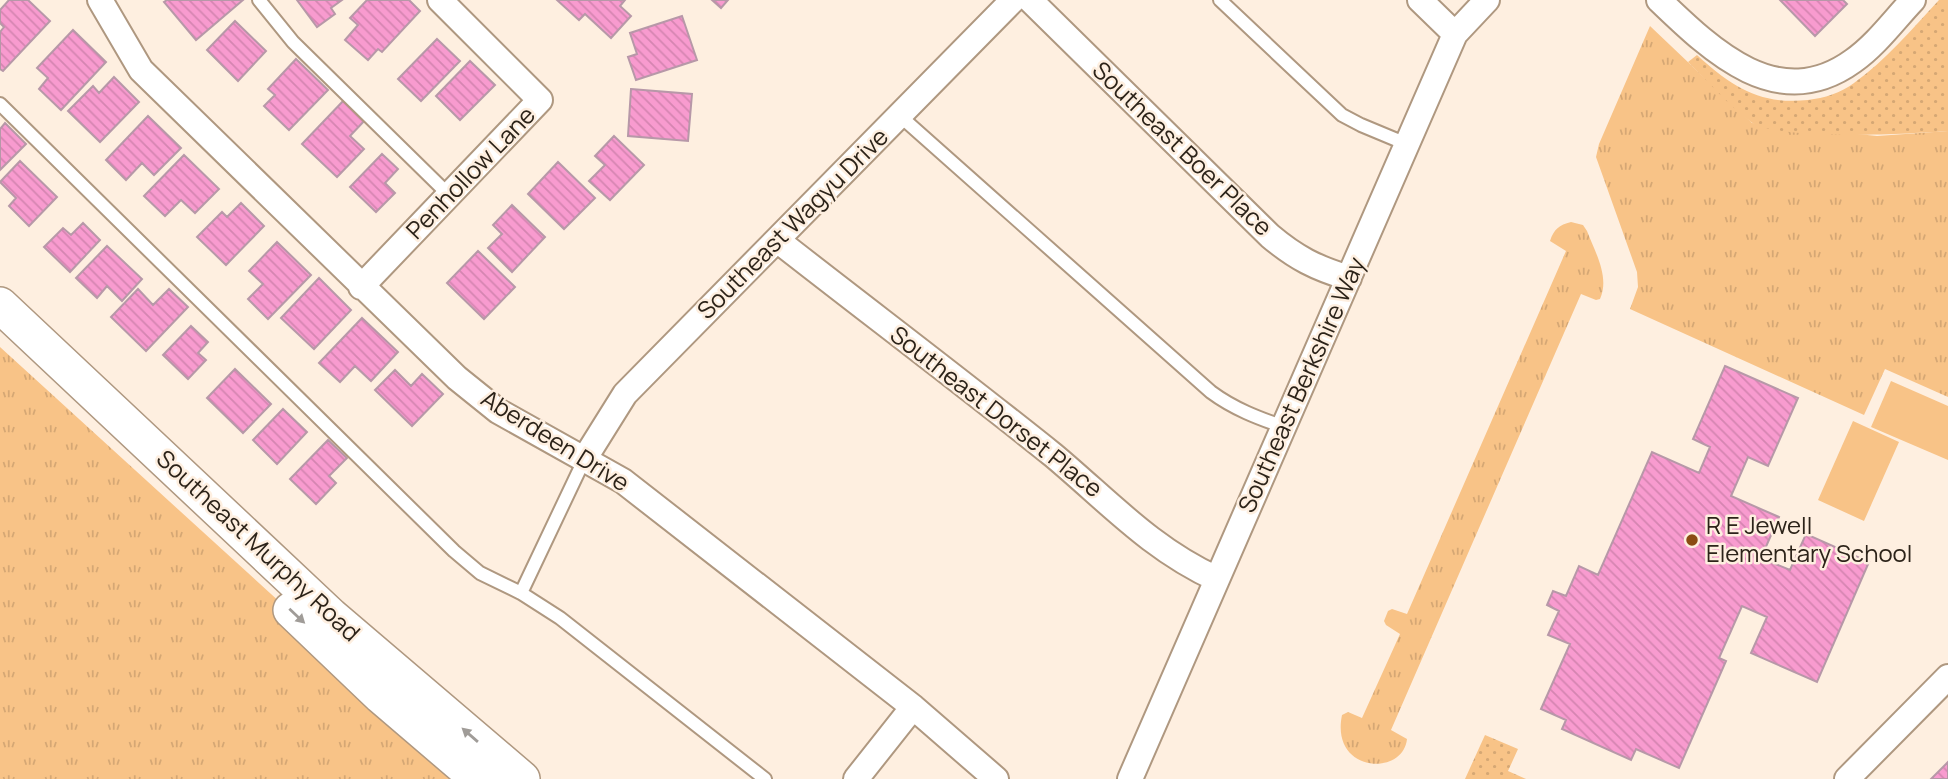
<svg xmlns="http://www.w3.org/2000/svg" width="1948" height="779" font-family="Manrope,sans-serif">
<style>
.grass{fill:url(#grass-tufts)}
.park{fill:url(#park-dots)}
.pitch{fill:#f8c387}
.building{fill:url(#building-back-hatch);stroke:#b798a8;stroke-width:2}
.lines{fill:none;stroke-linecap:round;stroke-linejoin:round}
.service-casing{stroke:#af9880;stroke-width:16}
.minor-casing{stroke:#af9880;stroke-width:28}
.secondary-casing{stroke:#af9880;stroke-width:38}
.service{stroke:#fff;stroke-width:12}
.minor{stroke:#fff;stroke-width:24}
.secondary{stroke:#fff;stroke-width:35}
.oneway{fill:#a09c98}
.poi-dot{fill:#8b4b13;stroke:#feefe0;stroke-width:2.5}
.labels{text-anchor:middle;stroke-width:5;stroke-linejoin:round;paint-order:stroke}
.street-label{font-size:24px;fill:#2c2319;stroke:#feefe0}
.poi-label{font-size:24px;fill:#2c2319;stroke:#feefe0;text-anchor:start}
</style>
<defs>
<pattern id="grass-tufts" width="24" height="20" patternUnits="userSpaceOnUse" patternTransform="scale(1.75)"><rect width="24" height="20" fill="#f8c387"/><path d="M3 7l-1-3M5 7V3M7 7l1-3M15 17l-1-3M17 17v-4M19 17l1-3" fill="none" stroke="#d5a774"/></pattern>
<pattern id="park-dots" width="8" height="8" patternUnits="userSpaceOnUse" patternTransform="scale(1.75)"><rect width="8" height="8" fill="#f8c387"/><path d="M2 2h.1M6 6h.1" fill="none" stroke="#d5a774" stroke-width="1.8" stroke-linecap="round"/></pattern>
<pattern id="building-back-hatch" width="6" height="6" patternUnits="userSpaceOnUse" patternTransform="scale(1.75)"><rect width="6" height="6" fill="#f89bcf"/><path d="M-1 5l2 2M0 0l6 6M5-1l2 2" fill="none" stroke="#d585b1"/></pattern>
</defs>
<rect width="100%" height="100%" fill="#feefe0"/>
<path class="grass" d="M1650 26 1752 123 1877 136 1948 131V397L1885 369 1864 415 1630 309 1638 287 1637 272 1596 157 1599 144Z
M1571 222 1583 225 1587 231C1595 252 1610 277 1600 299L1596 300 1581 294 1391 730 1407 739C1403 777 1330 773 1342 715L1348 712 1362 718 1400 634 1386 625 1384 621 1388 611 1392 609 1407 614 1566 251 1550 241C1554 229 1559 225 1571 222Z
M0 347 474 779H0Z"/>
<path class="park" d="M1939 0H1948V131C1910 134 1779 141 1751 122 1730 107 1707 80 1688 62L1697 55C1732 87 1760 105 1808 100 1824 98 1841 93 1854 83 1886 60 1912 29 1939 0Z
M1485 735 1518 749 1508 771 1526 779H1465Z"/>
<path class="pitch" d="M1891 381 1948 406V460L1871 427Z
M1853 421 1899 442 1864 521 1818 500Z"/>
<path class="building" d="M9 0H28L50 21 3 71 0 69V32L4 27 0 23V10Z
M167 0H243L196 40 164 2Z
M297 0H342L331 8 335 14 317 27Z
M367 0H409L420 11 382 52 378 49 368 60 345 40 358 25 350 18Z
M557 0H625L620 6 631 16 611 38 585 14 579 20Z
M712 0H728L721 8Z
M1780 0H1843L1847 4 1815 36Z
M682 16 697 60 636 80 628 57 637 54 630 33Z
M235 21 266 51 238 81 207 50Z
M73 30 106 62 61 110 39 89 48 78 37 68Z
M437 39 460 61 421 101 398 79Z
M296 59 328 90 289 130 264 106 275 95 268 89Z
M470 61 495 85 460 120 436 96Z
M114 77 139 102 100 142 68 111 93 86 99 93Z
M631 89 692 94 688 141 628 136Z
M345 99 366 119 350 136 364 149 337 177 302 144Z
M148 116 181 148 154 175 142 163 126 180 106 160Z
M5 123 26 144 0 170V129Z
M614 136 644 165 610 200 589 181 605 165 595 156Z
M382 154 398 169 385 183 395 193 376 212 350 187Z
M184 155 219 189 195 213 181 200 165 216 144 196Z
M20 161 57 197 29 226 9 206 16 198 0 182Z
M558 162 595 198 564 229 528 194Z
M241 203 264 226 226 265 197 237 222 212 227 217Z
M512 205 545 237 512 272 488 248 502 234 493 225Z
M83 223 100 240 70 272 44 247 63 228 71 235Z
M277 242 311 275 268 319 248 299 263 284 249 271Z
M107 246 142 279 122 301 107 286 97 298 76 278Z
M478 251 515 287 484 319 447 283Z
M319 278 351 310 314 349 281 318Z
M138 289 153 305 169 289 188 307 146 351 111 317Z
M362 318 398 352 371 381 355 366 340 382 319 363Z
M191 326 208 342 198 353 206 360 188 379 163 355Z
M1725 366 1798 398 1768 466 1748 457 1731 496 1779 517 1761 558 1790 570 1806 534 1869 562 1817 682 1751 653 1767 617 1742 606 1719 658 1726 661 1679 768 1636 749 1631 760 1562 729 1566 720 1541 709 1570 644 1548 635 1559 611 1547 605 1553 591 1566 596 1579 566 1598 575 1652 452 1699 473 1710 447 1693 439Z
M235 369 271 404 243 433 207 398Z
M395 370 411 386 422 374 443 394 412 426 375 390Z
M283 409 307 432 277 464 253 440Z
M328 440 347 458 329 476 336 483 316 504 290 479Z
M1948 762V779H1931Z"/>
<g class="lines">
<g class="service-casing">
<path id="service" d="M259 0 293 42 449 195
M1220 0 1342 115 1361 125 1409 145
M0 104 454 551 480 573 521 593 560 618 765 779
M899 115 1211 392C1234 409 1258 418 1284 427
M521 593 585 458"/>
</g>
<g class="minor-casing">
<path id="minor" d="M100 0 141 70 457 378 498 411 623 481 913 707 996 779
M1030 0 1270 236C1296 258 1316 268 1349 278
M1420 0 1455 34
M1659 0C1712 51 1778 115 1853 61 1876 45 1894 20 1913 0
M777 240C869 312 962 382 1053 455 1108 501 1151 549 1217 579
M361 287 540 100 440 0
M585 458 625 394 1013 0
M856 779 913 707
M1130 779 1455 34 1487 0
M1847 779 1948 677"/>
</g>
<g class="secondary-casing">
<path id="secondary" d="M0 305 331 616 522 779
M291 610 381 696 478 779"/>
</g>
<use href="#service" class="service"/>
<use href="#minor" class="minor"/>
<use href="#secondary" class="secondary"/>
</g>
<defs><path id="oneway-solid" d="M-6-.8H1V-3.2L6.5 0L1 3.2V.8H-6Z" transform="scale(1.75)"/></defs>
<g class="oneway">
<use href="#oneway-solid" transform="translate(297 616) rotate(43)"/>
<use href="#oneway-solid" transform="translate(470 735) rotate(-139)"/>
</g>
<circle class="poi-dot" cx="1692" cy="540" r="7"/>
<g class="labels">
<g class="street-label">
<text transform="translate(1182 149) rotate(44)" y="8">Southeast Boer Place</text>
<text transform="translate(471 173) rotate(-46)" y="8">Penhollow Lane</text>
<text transform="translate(793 224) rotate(-45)" y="8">Southeast Wagyu Drive</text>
<text transform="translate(1302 385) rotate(-66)" y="8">Southeast Berkshire Way</text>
<text transform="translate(996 412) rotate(38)" y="8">Southeast Dorset Place</text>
<text transform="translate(555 441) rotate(32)" y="8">Aberdeen Drive</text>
<text transform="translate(258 546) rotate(43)" y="8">Southeast Murphy Road</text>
</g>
<g class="poi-label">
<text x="1706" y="534">R E Jewell<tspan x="1706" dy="28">Elementary School</tspan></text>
</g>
</g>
</svg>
